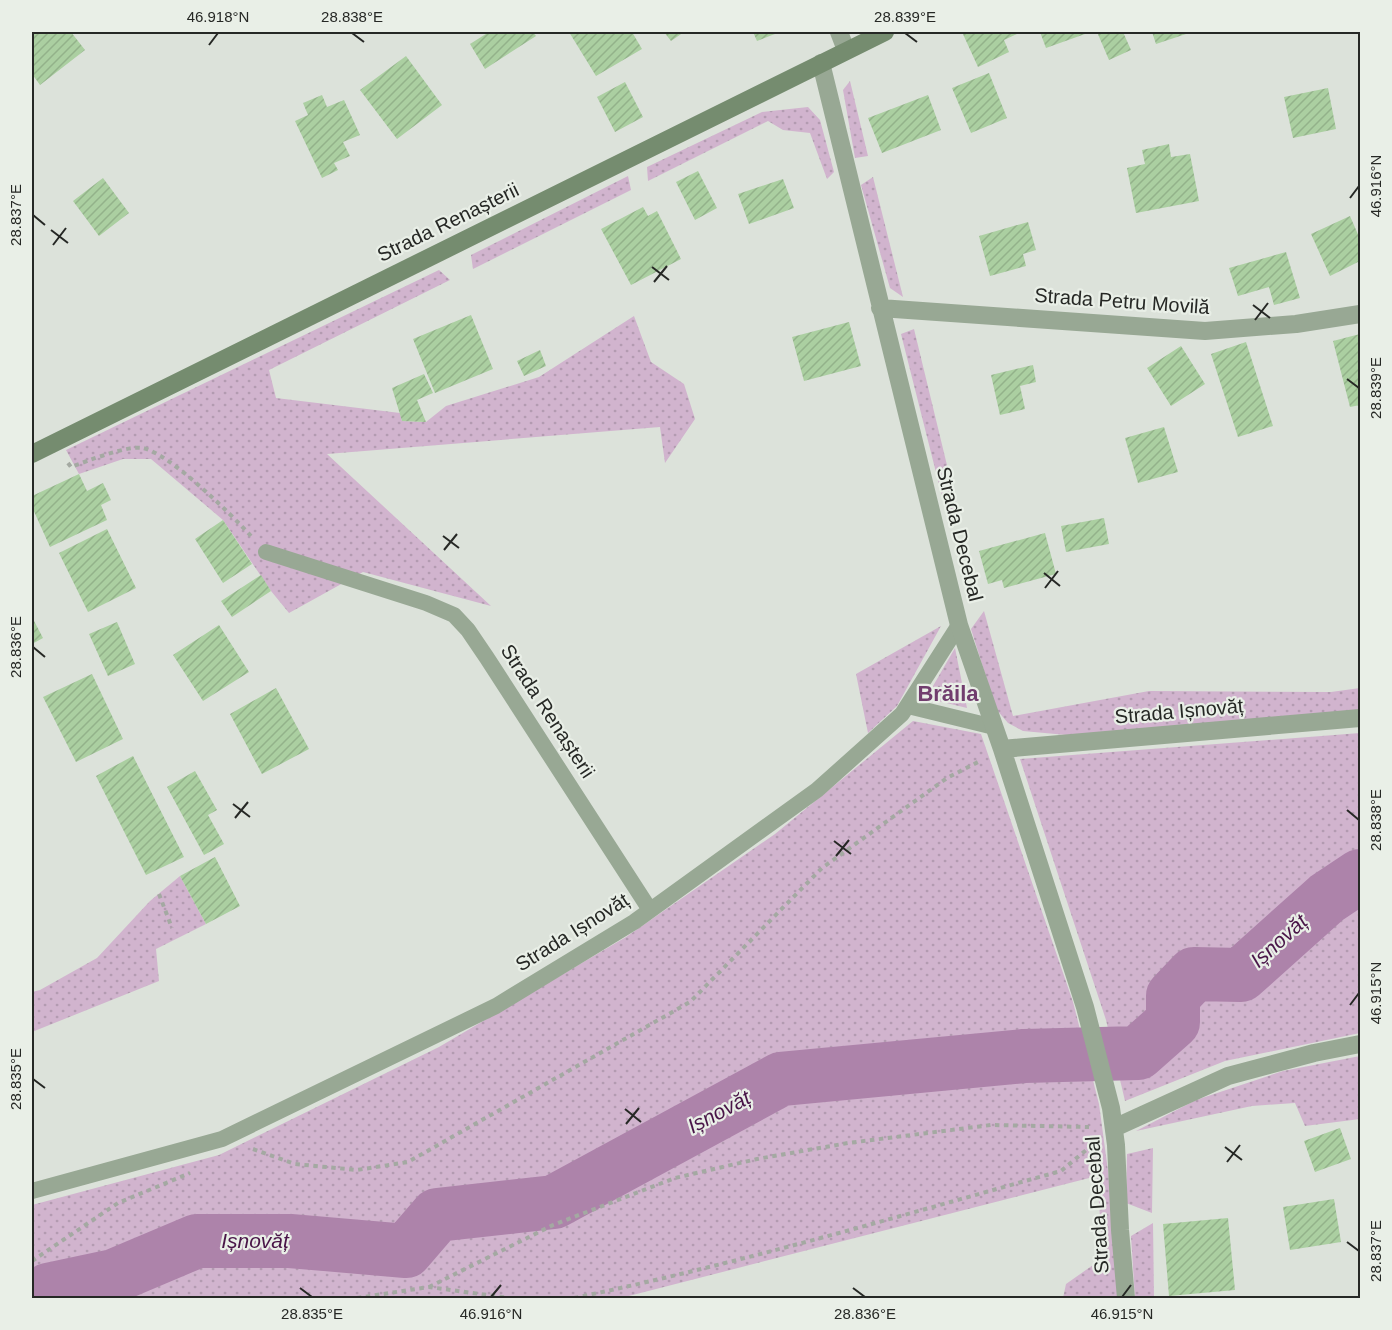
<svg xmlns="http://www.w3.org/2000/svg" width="1392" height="1330" font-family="Helvetica,sans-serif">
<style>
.grass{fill:url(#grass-dots)}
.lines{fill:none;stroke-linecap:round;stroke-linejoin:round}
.river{stroke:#ad83aa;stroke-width:54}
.building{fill:url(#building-hatch)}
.path{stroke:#a4a9a2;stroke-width:4;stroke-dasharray:4.5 4.5;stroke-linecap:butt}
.service{stroke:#98a894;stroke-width:16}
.minor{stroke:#98a894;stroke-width:18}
.secondary{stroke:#758c6f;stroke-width:18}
.ticks{fill:none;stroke:#262825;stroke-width:2}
.labels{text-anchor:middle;stroke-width:4.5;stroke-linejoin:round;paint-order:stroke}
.street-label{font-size:20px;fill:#262825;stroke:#e9efe7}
.water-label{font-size:21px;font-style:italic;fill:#491548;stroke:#e9efe7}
.quarter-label{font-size:22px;font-weight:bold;fill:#713d6e;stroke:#e9efe7}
.neatline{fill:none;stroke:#262825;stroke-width:2}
.ticks-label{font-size:15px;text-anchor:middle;fill:#262825}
</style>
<defs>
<pattern id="grass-dots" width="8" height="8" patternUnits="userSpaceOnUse" patternTransform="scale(1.5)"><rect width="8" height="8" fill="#d1b4ce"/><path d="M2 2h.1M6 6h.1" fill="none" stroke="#b39bb1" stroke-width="1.8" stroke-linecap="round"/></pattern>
<pattern id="building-hatch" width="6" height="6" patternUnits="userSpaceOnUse" patternTransform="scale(1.5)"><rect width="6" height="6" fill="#abcfa1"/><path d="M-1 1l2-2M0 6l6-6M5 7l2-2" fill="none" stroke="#93b28a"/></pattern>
</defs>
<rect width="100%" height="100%" fill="#dce2da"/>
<path class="grass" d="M850 81 868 156 855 158 843 90Z
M808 107 820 120 834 172 827 179 810 133 783 130 768 121 648 181 647 167 762 112Z
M628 176 631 190 473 269 471 255Z
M873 177 903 297 890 288 861 185Z
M439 270 450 280 269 370 276 398 400 413 402 421 426 422 446 406 539 377 634 316 651 362 684 384 695 419 665 463 660 427 327 454 491 606 363 572 289 613 271 591 223 520 151 459H123L79 474 66 450Z
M914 329 961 523 945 508 901 334Z
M984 611 1013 716 1149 691 1331 692 1360 688V711L1077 736 1023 731 1008 723 996 709 971 629Z
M941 626 897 706 868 733 856 674Z
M955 648 967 708 926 698Z
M913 721 981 734 1073 1002 1099 1104 1111 1193 1118 1298H1063L1066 1284 1103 1258 1097 1176 621 1298H32V1205L219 1155 439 1047 626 937 775 834Z
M1360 733V1033L1225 1061 1125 1101 1106 1020 1020 759Z
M180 876 206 924 156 949 159 981 32 1032V992L40 990 97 958 150 901Z
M1360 1056V1119L1305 1126 1295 1103 1252 1106 1136 1131 1196 1100 1283 1071Z
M1153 1148 1152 1213 1126 1203 1127 1154Z
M1153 1223 1154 1298H1135L1131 1236Z"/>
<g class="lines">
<path class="river" d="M36 1298 48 1290 114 1276 197 1241H290L406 1251 437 1215 554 1202 781 1079 1024 1056 1138 1053 1173 1022V996L1194 974 1241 975 1327 898 1360 876"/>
</g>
<path class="building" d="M32 32H71L85 50 40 85 32 74Z
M489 32H533L536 36 485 69 470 44Z
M569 32H632L642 49 596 76Z
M664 32H684L671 41Z
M753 32H780L757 41Z
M962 32H1021L1004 40 1009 52 978 67Z
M1040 32H1084L1085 34 1046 48Z
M1097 32H1123L1131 50 1109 60Z
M1152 32H1192L1156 44Z
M406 56 442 105 397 139 360 90Z
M989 73 1007 118 971 133 952 88Z
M625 82 643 117 615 132 597 97Z
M1328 88 1336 129 1293 138 1284 97Z
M322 95 327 107 344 100 360 135 343 142 350 156 334 163 338 170 322 178 295 121 308 115 303 103Z
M928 95 941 130 882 153 868 118Z
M1169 144 1171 157 1190 154 1199 201 1136 213 1127 168 1145 164 1142 150Z
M698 171 717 208 695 220 676 182Z
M103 178 129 213 99 236 73 201Z
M783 179 794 208 749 224 738 194Z
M643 207 648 216 657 211 681 259 631 285 601 229Z
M1350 216 1360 239V261L1330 276 1311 234Z
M1028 222 1036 250 1023 254 1026 266 990 276 979 236Z
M1286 252 1300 298 1274 305 1269 287 1238 296 1229 268Z
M471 315 493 369 435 393 413 339Z
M849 322 861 366 804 381 792 337Z
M1360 334V405L1350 407 1333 341Z
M1246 342 1273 426 1238 437 1211 354Z
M1181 346 1205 384 1171 406 1147 368Z
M540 350 546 366 524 376 517 361Z
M1033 365 1036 382 1020 386 1025 409 1000 415 991 375Z
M424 374 433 393 417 400 426 422 402 421 392 388Z
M1164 427 1178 472 1138 483 1125 438Z
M79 474 87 491 103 483 111 500 101 505 107 520 50 547 32 507V496Z
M1104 518 1109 544 1066 552 1061 526Z
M223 520 252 564 223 583 195 539Z
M107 529 136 588 88 612 59 553Z
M1045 533 1056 574 1004 588 1002 580 988 584 979 551Z
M261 575 271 591 232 617 221 601Z
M32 617 43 638 32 644Z
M117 622 135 664 108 676 89 634Z
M219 625 249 672 203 701 173 655Z
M92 674 123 739 76 762 43 697Z
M276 688 309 749 262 774 230 714Z
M133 756 184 857 146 875 96 776Z
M195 771 217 810 208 815 224 844 204 855 167 787Z
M215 857 240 906 206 924 180 876Z
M1340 1128 1351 1159 1315 1172 1304 1141Z
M1334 1199 1341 1242 1290 1250 1283 1207Z
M1228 1218 1235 1290 1169 1296 1163 1224Z"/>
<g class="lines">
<path class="path" d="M68 463 71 467C87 461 128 445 143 448 170 454 231 514 251 536
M159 894 172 928
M253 1149 295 1164 357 1170 408 1162 690 1002 822 868 947 778 980 761
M32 1261 118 1203 190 1173
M429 1287 553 1225 675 1178 757 1159 848 1143 991 1125 1089 1127
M357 1298 429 1287 509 1298
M574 1298C738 1264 899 1216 1061 1171L1091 1146"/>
<path class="service" d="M266 552 426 603 454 615 468 630 487 658 650 910
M908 706 994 727
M32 1191 222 1139 496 1006 634 922 817 790 902 714 959 625"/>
<path class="minor" d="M839 32 846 50
M821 63 959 625 1002 749 1085 1007 1111 1108 1116 1145 1120 1230 1126 1298
M880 308 1205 331 1296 324 1360 314
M1002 749 1360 718
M1114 1128 1228 1076 1314 1053 1360 1044"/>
<path class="secondary" d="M32 454 885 32"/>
</g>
<path class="ticks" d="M352 33 364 42M905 33 917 42M209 45 218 33M1350 198 1359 186M33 215 45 225M51 230 68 243M53 245 66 228M652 267 669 280M654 282 667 266M1253 305 1270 318M1255 320 1268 303M1347 379 1359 388M443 536 459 548M444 550 457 534M1044 573 1060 586M1045 588 1058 571M33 647 45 657M233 804 250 817M1347 810 1359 820M235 818 248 802M834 841 851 854M836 856 849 840M1350 1005 1359 993M33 1079 45 1088M625 1109 641 1122M626 1124 639 1108M1225 1147 1242 1160M1227 1162 1240 1145M1347 1242 1359 1251M300 1288 312 1297M853 1288 865 1297M491 1297 501 1285M1122 1297 1131 1285"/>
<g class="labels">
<g class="street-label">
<text transform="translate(448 222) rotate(-26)" y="7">Strada Renașterii</text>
<text transform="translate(1122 301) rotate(4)" y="7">Strada Petru Movilă</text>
<text transform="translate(960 534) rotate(76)" y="7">Strada Decebal</text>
<text transform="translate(548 711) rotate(57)" y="7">Strada Renașterii</text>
<text transform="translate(1179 711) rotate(-5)" y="7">Strada Ișnovăț</text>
<text transform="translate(572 932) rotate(-32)" y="7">Strada Ișnovăț</text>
<text transform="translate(1097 1205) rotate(-94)" y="7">Strada Decebal</text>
</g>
<g class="water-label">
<text transform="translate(1279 941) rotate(-42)" y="7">Ișnovăț</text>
<text transform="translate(719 1112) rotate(-28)" y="7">Ișnovăț</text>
<text x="255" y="1248">Ișnovăț</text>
</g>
<g class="quarter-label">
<text x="948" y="701">Brăila</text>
</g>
</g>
<rect width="1392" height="1330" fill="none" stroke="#e9efe7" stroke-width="66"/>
<rect x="33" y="33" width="1326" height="1264" class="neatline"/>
<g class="ticks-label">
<text x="218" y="22">46.918°N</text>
<text x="352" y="22">28.838°E</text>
<text x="905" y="22">28.839°E</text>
<text transform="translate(1376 186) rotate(-90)" y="5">46.916°N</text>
<text transform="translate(16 215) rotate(-90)" y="5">28.837°E</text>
<text transform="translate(1376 388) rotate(-90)" y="5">28.839°E</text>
<text transform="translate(16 647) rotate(-90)" y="5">28.836°E</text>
<text transform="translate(1376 820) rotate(-90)" y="5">28.838°E</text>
<text transform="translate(1376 993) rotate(-90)" y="5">46.915°N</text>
<text transform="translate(16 1079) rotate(-90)" y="5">28.835°E</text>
<text transform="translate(1376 1251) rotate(-90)" y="5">28.837°E</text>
<text x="312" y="1319">28.835°E</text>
<text x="491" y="1319">46.916°N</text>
<text x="865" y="1319">28.836°E</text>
<text x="1122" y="1319">46.915°N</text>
</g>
</svg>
